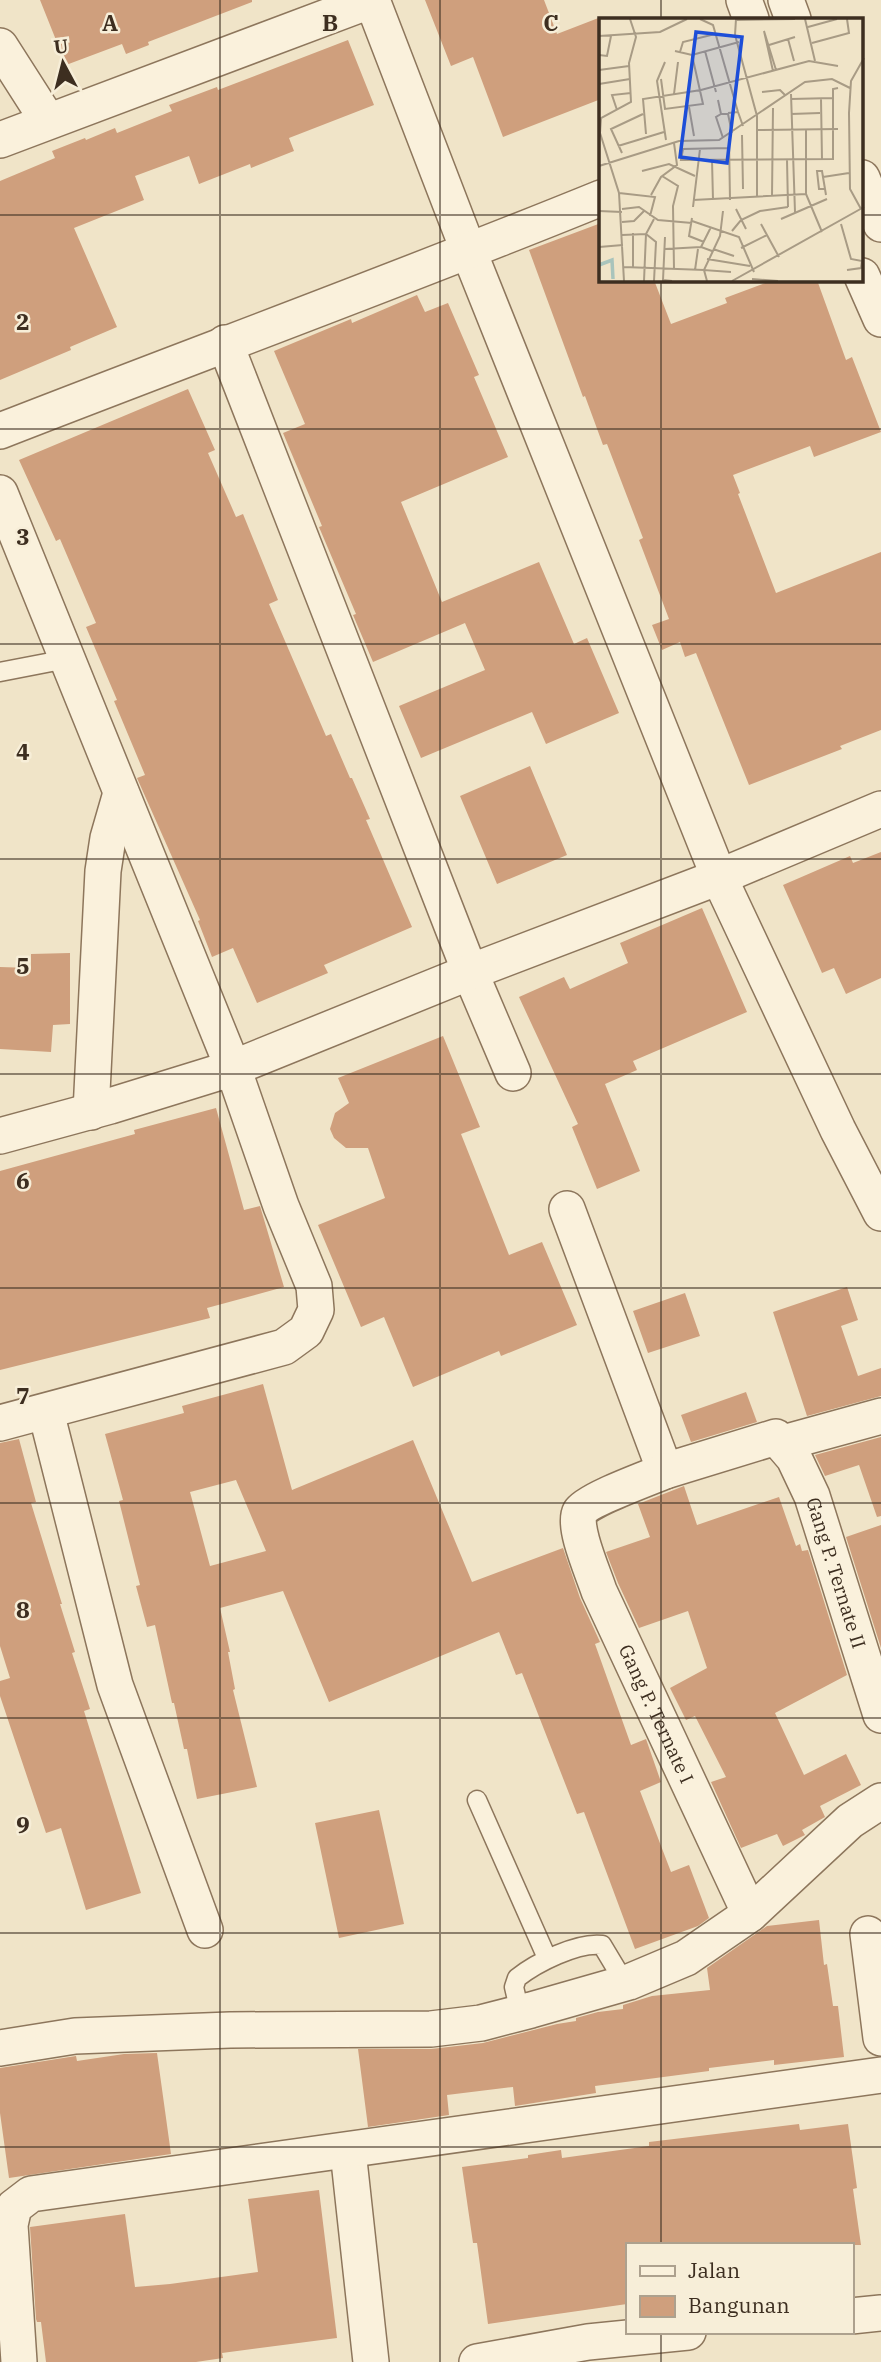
<svg xmlns="http://www.w3.org/2000/svg" width="881" height="2362" font-family="'IBM Plex Serif',serif">
<style>
.building{fill:#cf9f7d;fill-rule:evenodd}
.lines{fill:none;stroke-linecap:round;stroke-linejoin:round}
.service-casing{stroke:#8d765c;stroke-width:21}
.minor-casing{stroke:#8d765c;stroke-width:38}
.service{stroke:#faf1dc;stroke-width:18}
.minor{stroke:#faf1dc;stroke-width:35}
.grid{fill:none;stroke:#3d2e20;stroke-width:2;stroke-opacity:0.55}
.labels{text-anchor:middle;stroke-width:5;stroke-linejoin:round;paint-order:stroke}
.street-label{font-size:19px;fill:#3d2e20;stroke:#f7eed8}
.inset-river{fill:none;stroke:#a9c4bc;stroke-width:3.5}
.inset-road{fill:none;stroke:#a89b85;stroke-width:2}
.view{fill:#1d4ed8;fill-opacity:0.15;stroke:#1d4ed8;stroke-width:3.5}
.inset-edge{fill:none;stroke:#3d2e20;stroke-width:3.5}
.grid-label{font-size:23px;text-anchor:middle;font-weight:bold;fill:#3d2e20;stroke:#f7eed8;stroke-width:5;stroke-linejoin:round;paint-order:stroke}
</style>
<rect width="100%" height="100%" fill="#f0e4c8"/>
<path class="building" d="M40 0H252V2L148 42 149 45 126 54 122 44 66 65Z
M425 0H544L557 34 601 17V99L503 137 473 57 451 66Z
M348 40 374 105 289 138 294 151 251 168 250 164 199 184 189 156 135 176 144 200 74 228 117 327 70 347 71 350 0 380V181L55 158 52 151 85 138 86 140 115 128 117 133 172 111 169 105 217 87 218 90Z
M601 223V280H654L671 324 727 303 725 298 773 280H817L846 360 852 357 881 432 814 457 810 446 733 475 740 493 738 494 776 593 881 552V730L840 746 842 749 749 785 696 653 685 657 680 642 662 650 652 625 669 619 639 540 643 538 607 444 603 445 585 396 583 397 529 250Z
M417 295 425 312 448 303 479 375 474 377 508 457 401 502 442 602 539 562 574 644 587 638 619 713 546 744 532 712 421 758 399 706 485 670 465 623 373 662 353 615 356 614 319 527 322 526 283 433 305 424 274 351 351 319 352 323Z
M188 389 215 450 208 453 236 517 243 514 278 600 269 604 326 736 331 734 350 778H352L370 819 366 820 412 927 324 965 328 973 257 1003 233 948 212 957 198 921 200 920 137 778 145 775 114 701 117 700 86 627 96 623 60 539 56 541 19 460Z
M530 766 567 855 497 884 460 796Z
M881 852V978L846 994 834 968 822 973 783 885 850 856 853 863Z
M702 908 747 1012 633 1061 637 1070 605 1084 640 1171 597 1189 572 1127 578 1124 519 997 564 977 570 989 628 963 620 943Z
M70 953V1024L53 1025 51 1052 0 1049V967L31 968V954Z
M443 1036 480 1127 461 1134 509 1255 542 1242 577 1325 501 1356 499 1351 413 1387 384 1317 361 1327 318 1225 385 1198 368 1148H346L334 1138 330 1129 335 1113 349 1103 338 1078Z
M216 1108 244 1210 260 1206 284 1287 207 1308 210 1318 0 1370V1171L135 1134 134 1130Z
M847 1287 858 1320 841 1326 858 1376 881 1368V1396L807 1416 773 1312Z
M685 1293 700 1336 648 1353 633 1311Z
M263 1384 292 1490 413 1440 472 1582 563 1548 580 1598 600 1642 595 1644 631 1745 646 1739 661 1782 640 1791 671 1872 689 1865 709 1918 698 1926 635 1949 584 1812 577 1814 522 1673 516 1675 499 1632 329 1702 283 1591 220 1608 230 1652H228L235 1689 233 1690 257 1787 197 1799 187 1749H184L174 1703H172L155 1625 147 1627 136 1586 140 1585 119 1501 123 1500 105 1434 184 1413 182 1406ZM236 1480 266 1551 210 1566 190 1492Z
M746 1392 757 1422 691 1442 681 1415Z
M881 1437V1516L877 1517 859 1465 825 1476 815 1455Z
M19 1439 36 1502 31 1503 62 1604H60L75 1652 72 1653 90 1709 84 1711 141 1893 86 1910 61 1828 46 1833 0 1696V1681L10 1678 0 1646V1443Z
M684 1486 697 1525 779 1497 796 1546 800 1544 802 1551 808 1550 847 1675 775 1713 804 1775 846 1754 861 1785 820 1806 825 1817 802 1830 805 1835 783 1846 777 1834 741 1848 711 1782 726 1777 695 1716 686 1720 670 1688 707 1668 688 1611 639 1628 618 1583 606 1552 650 1537 638 1504Z
M881 1525V1648L846 1537Z
M379 1810 404 1924 339 1938 315 1823Z
M819 1920 824 1965 827 1964 833 2006H838L844 2057 774 2065V2060L709 2068V2071L595 2086 596 2093 515 2106 513 2087 447 2095 449 2115 368 2127 358 2049H431L483 2043 557 2024 576 2021V2018L598 2012 623 2009V2005L652 1996 710 1990 707 1968 767 1926Z
M157 2053 171 2154 9 2178 0 2113V2068L76 2056 77 2061 124 2054Z
M799 2124 800 2130 848 2124 857 2188 853 2189 861 2245H627V2304L488 2324 477 2243H473L462 2167 528 2158V2155L561 2150 562 2158 649 2146V2142Z
M319 2190 337 2338 222 2353 223 2358 196 2362H46L41 2322H37L36 2319 30 2227 125 2214 135 2287 170 2284 258 2272 248 2199Z"/>
<g class="lines">
<g class="service-casing">
<path id="service" d="M0 672 67 659
M477 1800 547 1958
M520 2013 514 1987 517 1978C536 1963 577 1942 602 1945L617 1970 629 1982"/>
</g>
<g class="minor-casing">
<g id="minor">
<path d="M744 0 751 19"/>
<path d="M786 0 793 19"/>
<path d="M0 46 48 121"/>
<path d="M0 140 372 0 469 252 719 877 838 1130 881 1213"/>
<path d="M862 178 881 224"/>
<path d="M862 276 881 319"/>
<path d="M225 343 470 972 513 1073"/>
<path d="M0 431C200 353 402 279 601 198"/>
<path d="M0 493 233 1068 281 1206 314 1286 316 1310 306 1331 284 1347 0 1423"/>
<path d="M91 1112 103 871 108 838 121 793"/>
<path d="M0 1136 110 1106 233 1068 470 972 719 877 881 809"/>
<path id="s1" d="M567 1209 665 1471 776 1437 794 1458 812 1496 881 1715"/>
<path d="M46 1412 115 1685 205 1930"/>
<path d="M783 1443 881 1416"/>
<path id="s2" d="M665 1471C649 1478 587 1500 580 1512 572 1526 594 1575 599 1591L750 1914"/>
<path d="M868 1934 881 2038"/>
<path d="M0 2048 75 2036 230 2030 431 2029 481 2023 531 2010 629 1982 686 1958 750 1914 850 1821 881 1801"/>
<path d="M348 2151 371 2362"/>
<path d="M851 2316 881 2313"/>
<path d="M19 2362 10 2225 14 2207 31 2194 881 2075"/>
<path d="M477 2362 588 2342 688 2332"/>
</g>
</g>
<use href="#service" class="service"/>
<use href="#minor" class="minor"/>
</g>
<path class="grid" d="M220 0V2362M440 0V2362M661 0V19M0 215H601M862 215H881M661 280V2245M0 429H881M0 644H881M0 859H881M0 1074H881M0 1288H881M0 1503H881M0 1718H881M0 1933H881M0 2147H881M661 2332V2362"/>
<g class="labels">
<g class="street-label">
<text dy="7" stroke="none"><textPath href="#s1" startOffset="546">Gang P. Ternate II</textPath></text>
<text dy="7" stroke="none"><textPath href="#s2" startOffset="313">Gang P. Ternate I</textPath></text>
</g>
</g>
<g transform="translate(599 18)">
<rect width="264" height="264" fill="#f0e4c8"/>
<path class="inset-river" d="M0 247 13 242 14 261"/>
<path class="inset-road" d="M101 1 114 7 139 94M137 1 136 17 158 98V180M206 1 216 43M137 2 196 1M209 9 238 1M0 18 61 14 88 1M189 21 195 43M213 25 250 15 248 1M170 27 196 19M76 33 93 37 140 24M106 33 117 74M81 34 84 24 116 16M0 37 8 38 12 18M66 44 58 63 67 122M0 52 30 48M174 53 165 13 177 52M62 61 66 91 104 86 93 37M0 66 31 61M163 74 181 72 186 77M75 76 79 44M192 76 196 194M192 81 234 80M222 81 223 142M119 82 122 96H129L133 115M90 89 95 118M18 92 13 77 32 75M129 95 139 94 144 108M122 96 117 99 124 120M192 96 221 95M207 111V176L223 214M158 112 239 111M47 116 44 81 102 72 210 43 239 48M143 117 144 171M130 122 131 182M19 128 65 114M130 130 84 131 82 142 234 141V71L239 70M23 135 12 111 44 96M113 142 114 182M188 142 189 189M0 148 80 123 120 122 206 64 233 61 251 70M43 153 70 146 96 158M63 158 79 168 74 188 75 251M224 159 250 155M226 171H220L218 153H223L227 177M20 175 56 179 51 198M52 177 62 159 78 147 75 125M173 178 174 90M94 182 207 176M94 189 101 131M23 191 40 189 59 202 93 205M137 191 147 211M262 191 251 171 250 95 252 63 265 40M0 193 23 194M93 200 90 218 105 224M182 201 228 181M93 203 140 219 155 254M23 204 35 203 45 193M162 206 180 239M242 206 252 241 263 243 262 250 248 252M112 209 102 229 113 233M133 213 142 202 161 193 189 189M34 215V250M23 217 47 216 57 224 55 263M66 219 64 262 73 263M0 229 24 227M142 230 168 217M66 231 102 229M114 231 135 238M108 241 151 248M25 249 105 252 121 218 124 193M96 252 99 231M153 261 179 263M25 263 20 175 1 115 2 100 32 84 30 45 37 19 31 1M45 263 47 216 55 201M108 263 105 252 132 254M133 263 265 189"/>
<path class="view" d="M97 14 143 19 128 145 81 139Z"/>
<rect width="264" height="264" class="inset-edge"/>
</g>
<g class="grid-label">
<text x="110" y="31">A</text>
<text x="330" y="31">B</text>
<text x="551" y="31">C</text>
<text x="23" y="330">2</text>
<text x="23" y="545">3</text>
<text x="23" y="760">4</text>
<text x="23" y="974">5</text>
<text x="23" y="1189">6</text>
<text x="23" y="1404">7</text>
<text x="23" y="1618">8</text>
<text x="23" y="1833">9</text>
</g>
<rect x="626" y="2243" width="228" height="91" fill="#f7eed8" stroke="#ada18e" stroke-width="2"/>
<rect x="640" y="2266" width="35" height="10" fill="#faf1dc" stroke="#ada18e" stroke-width="2"/>
<text x="688" y="2278" font-size="21" fill="#3d2e20">Jalan</text>
<rect x="640" y="2296" width="35" height="21" fill="#cf9f7d" stroke="#ada18e" stroke-width="2"/>
<text x="688" y="2313" font-size="21" fill="#3d2e20">Bangunan</text>
<g transform="translate(63 63) rotate(353)" stroke="#f7eed8" stroke-width="5" paint-order="stroke">
<path d="M0-5L12 26L0 18L-12 26Z" fill="#3d2e20"/>
<text y="-10" font-size="19" font-weight="bold" text-anchor="middle" fill="#3d2e20">U</text>
</g>
</svg>
